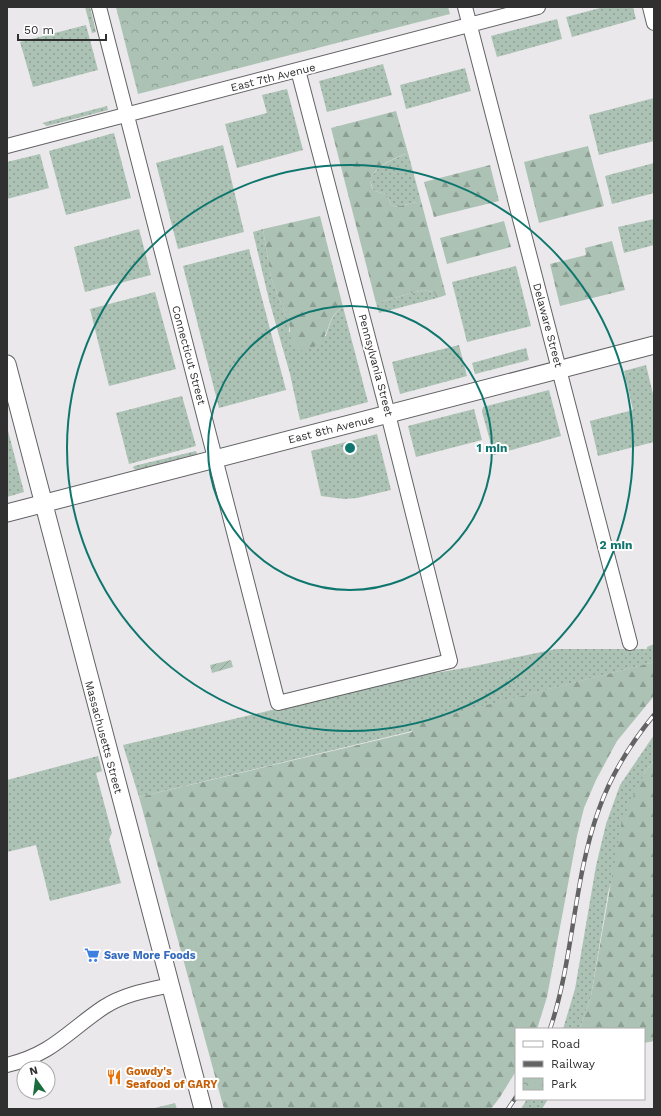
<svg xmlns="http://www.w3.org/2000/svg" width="661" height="1116" font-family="'Work Sans',sans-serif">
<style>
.grass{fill:url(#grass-dots)}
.forest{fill:url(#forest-firs)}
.park{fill:url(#park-crowns)}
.garden{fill:url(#garden-furrows)}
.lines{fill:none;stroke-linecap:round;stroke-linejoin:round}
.minor-casing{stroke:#636265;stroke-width:16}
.tertiary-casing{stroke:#636265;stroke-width:19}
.minor{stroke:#fff;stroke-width:14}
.tertiary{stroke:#fff;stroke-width:17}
.rail-casing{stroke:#646364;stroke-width:4.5}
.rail{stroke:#fff;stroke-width:3;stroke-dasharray:9;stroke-linecap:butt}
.ring{fill:none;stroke:#0f766e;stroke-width:2}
.labels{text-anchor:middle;stroke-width:4;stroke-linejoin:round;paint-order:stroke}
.street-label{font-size:11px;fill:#313031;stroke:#fff}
.shop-label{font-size:11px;font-weight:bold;fill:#366cbe;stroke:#fff;text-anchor:start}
.food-label{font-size:11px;font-weight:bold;fill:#c56008;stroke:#fff;text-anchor:start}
.centre{fill:#0f766e;stroke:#fff;stroke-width:2}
.ring-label{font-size:12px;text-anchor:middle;font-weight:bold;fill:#0f766e;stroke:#fff;stroke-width:4;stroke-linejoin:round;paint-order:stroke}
</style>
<defs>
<pattern id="grass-dots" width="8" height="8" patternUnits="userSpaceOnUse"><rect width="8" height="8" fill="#acc2b4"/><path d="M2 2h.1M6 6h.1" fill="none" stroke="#8d9e93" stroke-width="1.8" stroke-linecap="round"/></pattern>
<pattern id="forest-firs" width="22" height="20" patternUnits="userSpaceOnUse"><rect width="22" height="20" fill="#acc2b4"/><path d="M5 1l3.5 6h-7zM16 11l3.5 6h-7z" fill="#8d9e93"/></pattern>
<pattern id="park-crowns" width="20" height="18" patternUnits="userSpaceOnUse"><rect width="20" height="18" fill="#acc2b4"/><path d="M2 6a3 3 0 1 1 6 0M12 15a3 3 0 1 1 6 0" fill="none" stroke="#8d9e93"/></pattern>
<pattern id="garden-furrows" width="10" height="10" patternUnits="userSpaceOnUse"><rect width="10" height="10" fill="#acc2b4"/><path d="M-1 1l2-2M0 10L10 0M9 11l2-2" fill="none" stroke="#8d9e93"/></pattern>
</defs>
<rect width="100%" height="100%" fill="#eae8eb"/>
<path class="grass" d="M85 7H90L96 32 92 33Z
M604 7H633L636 19 572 37 566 17Z
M557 19 562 39 497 57 491 36Z
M86 25 98 70 33 87 20 42Z
M383 64 392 95 327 112 319 81Z
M465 68 471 91 406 109 400 85Z
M287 89 303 150 237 168 225 124 267 113 262 95Z
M654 98V141L599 155 589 115Z
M107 106 108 110 47 126 42 123Z
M114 133 131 198 66 215 49 151Z
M223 145 244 232 178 249 156 163Z
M408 153 421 201 395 207 391 205C386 189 387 196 373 190L370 180C376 165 394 159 408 153Z
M40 154 49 188 7 199V162Z
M654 163V193L612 204 605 176Z
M654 219V245L624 253 618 227Z
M139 229 151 275 85 292 74 247Z
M263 229 271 278 289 323V332L326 336C330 324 332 313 343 307L368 402 300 420 290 374 269 300 253 232Z
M249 249 286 390 219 408 183 266Z
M516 266 531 326 467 342 452 282Z
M423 290 433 292 437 298 379 313 376 303Z
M155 292 176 369 109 386 90 309Z
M459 345 467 376 400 394 392 362Z
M526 348 529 360 475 374 472 363Z
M646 365 654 398V442L598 456 590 421 633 410 624 371Z
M549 390 561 436 494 455 482 412 483 407Z
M182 396 196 446 129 464 116 413Z
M474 409 482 440 416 457 408 426Z
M7 427 24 492 7 497Z
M377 434 391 490 357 498 344 499 321 496 311 451Z
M196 451 197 454 136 470 133 468 134 466Z
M654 644V662L414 724 412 731 139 797 123 745 412 677 470 667 556 649H647V647Z
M654 735V761L645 772 608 893 591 996 580 1029H563L575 989 596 866 606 824 620 785Z
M98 756 102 771 96 773 112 833 109 839 121 883 50 901 36 845 7 852V780Z
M527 1099H548L542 1109H521Z"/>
<path class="forest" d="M396 111 408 153C393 159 362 170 373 190 387 196 386 189 391 205L395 207 421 201 446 295 437 298 433 292 423 290 376 303 331 128Z
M588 146 604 206 539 223 524 162Z
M490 165 499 201 434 217 424 182Z
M320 216 343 307C321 319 337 341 303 351L296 347 291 340 289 323 271 278 263 229Z
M504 221 511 247 447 264 440 238Z
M612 241 625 290 560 306 550 264 586 255 585 248Z
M654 662V696L617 741 596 780 584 808 577 836 547 997 537 1029H516V1071L500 1097 491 1109H224L139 797 412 732 413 724Z
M654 761V1041L644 1043V1029H580L591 996 622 820 645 772Z
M175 1103 177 1109H151Z"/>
<path class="park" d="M116 7H448L450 14 138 94Z"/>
<path class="garden" d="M231 660 233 667 212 673 210 665Z"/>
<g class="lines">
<g class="minor-casing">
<path id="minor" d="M99 7 278 703 450 661 388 414 298 70
M465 7 630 643
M650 7 654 23
M7 146 538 7
M7 1065C53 1054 68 1031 104 1007 124 994 148 990 171 985"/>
</g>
<g class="tertiary-casing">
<path id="tertiary" d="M7 364 203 1109
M7 513 654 345"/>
</g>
<use href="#minor" class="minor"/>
<use href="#tertiary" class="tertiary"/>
<g class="rail-casing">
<path id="rail" d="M550 1029C574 958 573 880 599 809 611 775 631 743 654 715
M508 1109 516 1097"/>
</g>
<use href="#rail" class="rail"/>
</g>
<g class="ring">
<circle cx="350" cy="448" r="142"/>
<circle cx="350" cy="448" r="283"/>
</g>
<defs>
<g id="supermarket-bare" transform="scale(1.2)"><path d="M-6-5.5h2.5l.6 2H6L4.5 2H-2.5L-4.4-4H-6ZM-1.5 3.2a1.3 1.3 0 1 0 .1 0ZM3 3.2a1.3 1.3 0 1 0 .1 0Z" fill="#3f7fe0" stroke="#fff" stroke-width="2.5" paint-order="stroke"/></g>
<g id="restaurant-bare" transform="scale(1.2)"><path d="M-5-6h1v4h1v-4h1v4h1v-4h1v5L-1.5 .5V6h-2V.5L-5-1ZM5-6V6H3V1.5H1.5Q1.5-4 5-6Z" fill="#e8710a" stroke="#fff" stroke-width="2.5" paint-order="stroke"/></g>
</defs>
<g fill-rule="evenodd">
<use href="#supermarket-bare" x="92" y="955"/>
<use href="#restaurant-bare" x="114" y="1077"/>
</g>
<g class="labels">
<g class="street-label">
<text transform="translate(273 77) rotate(-14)" y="4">East 7th Avenue</text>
<text transform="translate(548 325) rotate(75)" y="4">Delaware Street</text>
<text transform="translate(189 355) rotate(75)" y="4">Connecticut Street</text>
<text transform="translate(376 365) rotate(75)" y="4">Pennsylvania Street</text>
<text transform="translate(331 429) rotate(-14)" y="4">East 8th Avenue</text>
<text transform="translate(104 737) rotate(75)" y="4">Massachusetts Street</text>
</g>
<g class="shop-label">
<text x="104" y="959">Save More Foods</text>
</g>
<g class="food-label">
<text x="126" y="1075">Gowdy's<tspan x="126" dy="13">Seafood of GARY</tspan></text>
</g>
</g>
<circle cx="350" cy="448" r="6" class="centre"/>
<g class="ring-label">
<text x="492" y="452">1 min</text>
<text x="616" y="549">2 min</text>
</g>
<rect width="661" height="1116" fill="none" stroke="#313031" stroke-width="16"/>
<rect x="515" y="1028" width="130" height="72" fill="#ffffff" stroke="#adacad"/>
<rect x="523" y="1041" width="20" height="6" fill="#ffffff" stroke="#adacad"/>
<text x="551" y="1048" font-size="12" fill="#313031">Road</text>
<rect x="523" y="1061" width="20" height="6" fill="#646364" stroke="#adacad"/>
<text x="551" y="1068" font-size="12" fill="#313031">Railway</text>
<rect x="523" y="1078" width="20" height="12" fill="url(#park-crowns)" stroke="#adacad"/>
<text x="551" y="1088" font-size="12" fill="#313031">Park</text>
<g transform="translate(36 1080) rotate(346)"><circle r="19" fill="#ffffff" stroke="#adacad"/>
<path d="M0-3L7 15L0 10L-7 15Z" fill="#1b6c3c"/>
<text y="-6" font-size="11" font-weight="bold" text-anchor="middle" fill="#313031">N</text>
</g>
<path d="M18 34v6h88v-6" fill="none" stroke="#313031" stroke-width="2"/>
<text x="24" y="34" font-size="12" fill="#313031" stroke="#ffffff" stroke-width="3" paint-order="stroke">50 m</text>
</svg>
